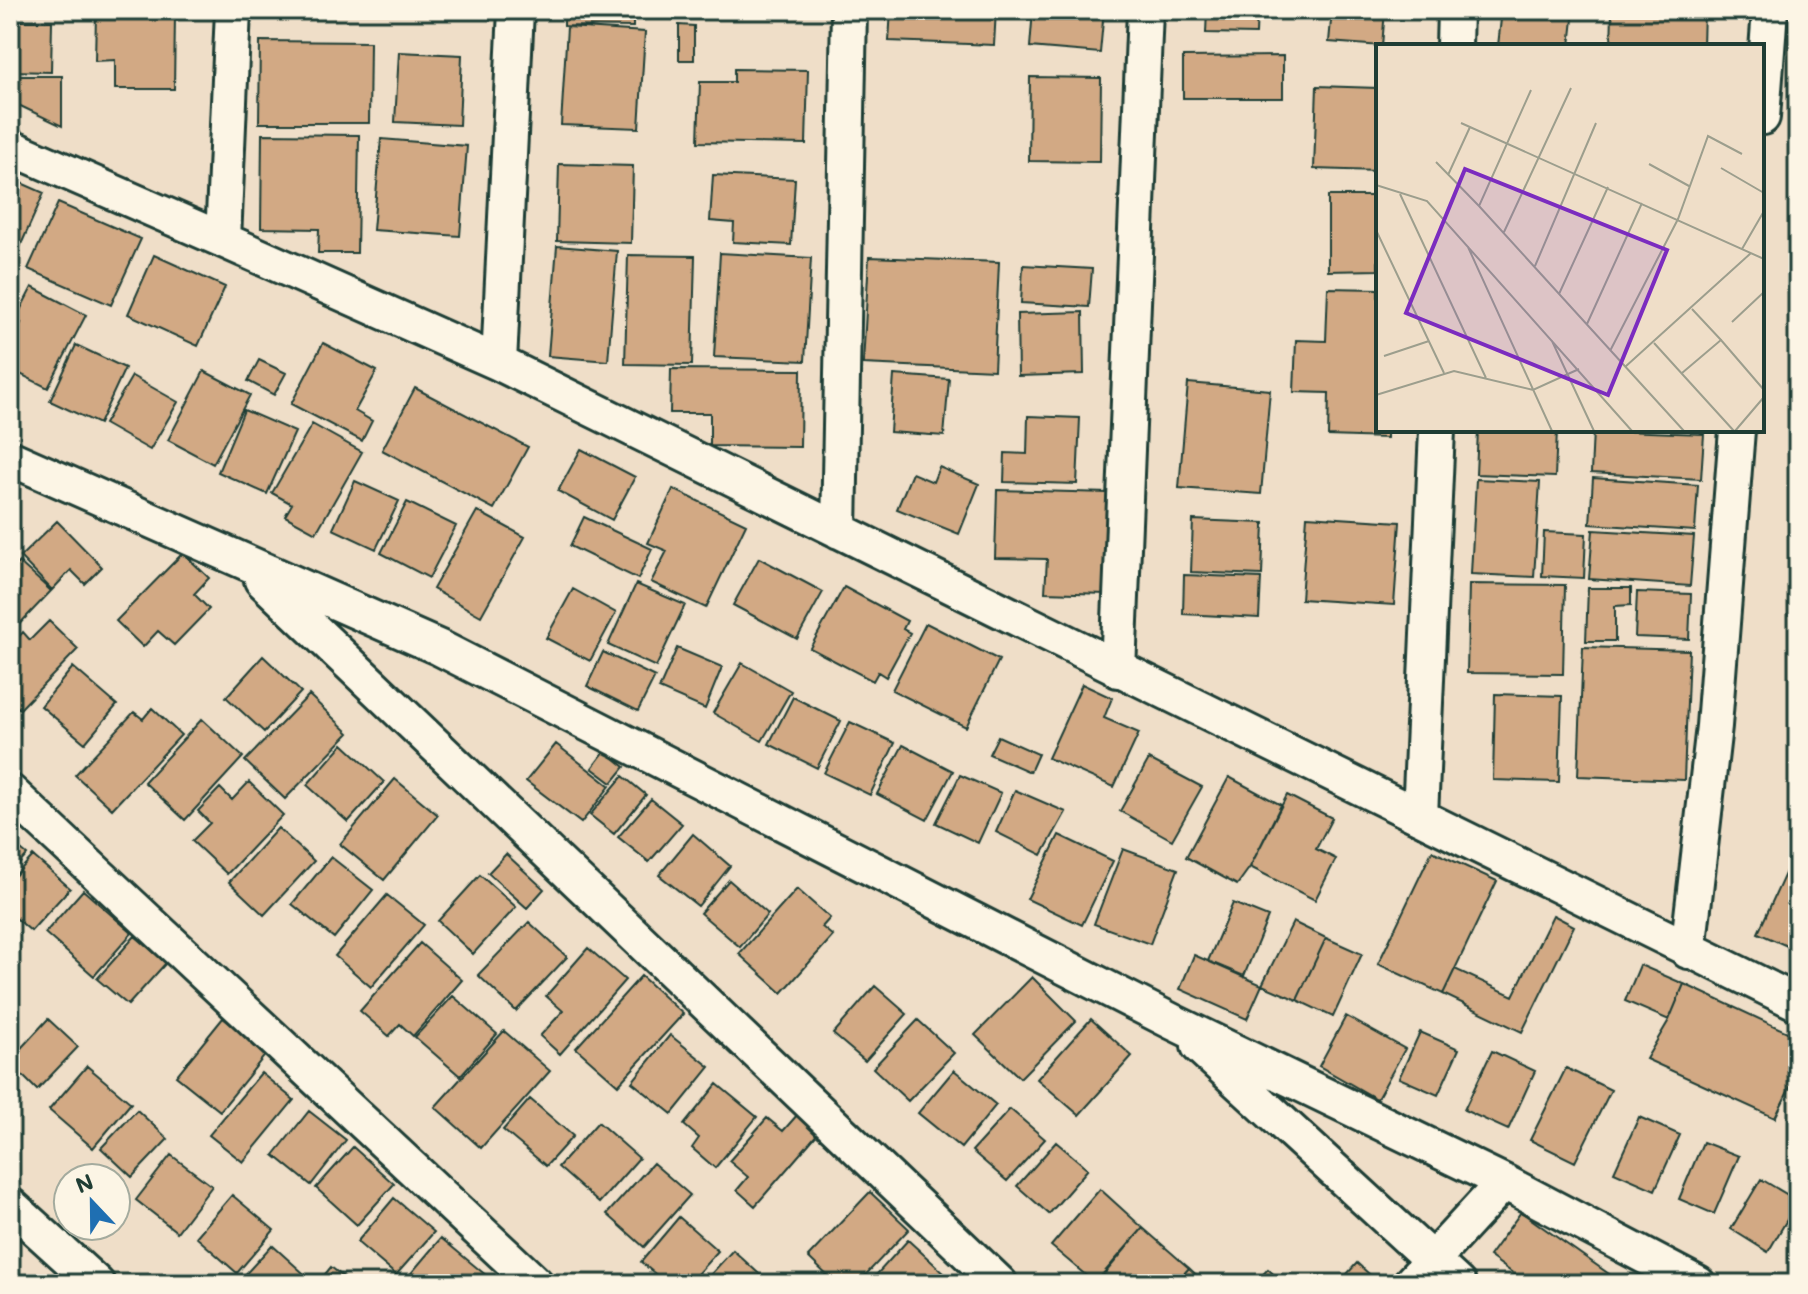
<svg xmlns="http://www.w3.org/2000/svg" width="1808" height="1294" font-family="Mali,sans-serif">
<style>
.building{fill:#d2a984;stroke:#1f3d34;stroke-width:2}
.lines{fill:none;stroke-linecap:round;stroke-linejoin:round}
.street-casing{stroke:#1f3d34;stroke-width:40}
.street{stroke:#fcf5e5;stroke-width:34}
.inset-road{fill:none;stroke:#9c9e8d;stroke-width:2}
.view{fill:#7b2cbf;fill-opacity:0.15;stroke:#7b2cbf;stroke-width:4}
.inset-edge{fill:none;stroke:#1f3d34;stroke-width:4}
</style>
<rect width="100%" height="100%" fill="#efdec8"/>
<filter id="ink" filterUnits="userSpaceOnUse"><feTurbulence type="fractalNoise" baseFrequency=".0125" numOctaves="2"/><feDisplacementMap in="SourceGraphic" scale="16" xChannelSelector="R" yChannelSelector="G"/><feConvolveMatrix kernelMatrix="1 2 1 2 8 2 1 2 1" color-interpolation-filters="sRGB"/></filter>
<g filter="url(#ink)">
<path class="building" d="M10 10H53V13Z
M388 10H472V12L388 11Z
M564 10H633V27L564 26Z
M891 10H996L994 45 889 41Z
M1033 10H1104L1100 53 1030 47Z
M1207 10H1257L1256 34 1206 33Z
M1332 10H1385L1382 46 1329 42Z
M1502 10H1574L1570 46H1498Z
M1624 10H1704L1703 46H1611L1612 14H1624Z
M96 13 175 14 174 89H115V60L95 61Z
M10 21H52L51 72 10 71Z
M679 25 694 26V60H679Z
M567 27 645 32 639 128 561 125Z
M260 41 370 42 369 123H259Z
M399 52 462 55 459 125 395 122Z
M1283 56V98H1183V57Z
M734 69 808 70 806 144 698 142 700 82H734Z
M10 76H62V126L10 101Z
M1030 77 1101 78 1100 162 1029 161Z
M1317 86 1378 88V171L1314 169Z
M262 134 359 135 357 253H318L319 229 261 228Z
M381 139 467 146 460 236 373 230Z
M559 164 633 166 631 243 557 241Z
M713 175 795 179 791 245 733 242 734 223 710 221Z
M10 178 44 193 12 265 10 264Z
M1328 196H1378V270L1328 271Z
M58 203 141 239 111 305 28 269Z
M557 246 617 251 608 361 548 356Z
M720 253 811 258 805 361 714 357Z
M154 255 225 287 198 346 128 314Z
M628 255 695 256 692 365 625 364Z
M869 257 999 262 994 370 863 364Z
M1023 265 1092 269 1089 307 1021 303Z
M32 287 86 315 48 388 10 369V344L21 323 15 320Z
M1328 288 1378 289V430H1387V438L1328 436 1329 393 1294 392 1296 340 1326 341Z
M1083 312 1084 374 1018 376 1017 314Z
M323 343 377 371 355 411 372 421 362 441 291 404Z
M76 345 125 368 99 424 50 401Z
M259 360 286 373 274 395 248 381Z
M671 369 801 370 800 447 710 446V413H670Z
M204 371 250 395 213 464 168 440Z
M894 375 949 379 944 436 890 432Z
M132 376 178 402 150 450 104 424Z
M1188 383 1270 390 1261 494 1179 488Z
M415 388 528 447 494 509 382 450Z
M244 410 295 432 267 494 218 472Z
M1028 416 1080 418 1077 484 1004 482 1005 453 1027 454Z
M312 424 362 452 316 533 285 516 292 504 272 493Z
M1478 430H1557L1555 477 1476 474Z
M1593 430 1704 434 1701 479 1591 473Z
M581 449 635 477 612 520 558 491Z
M939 467 979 484 959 534 897 509 912 473 933 482Z
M1593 478 1698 485 1695 531 1590 524Z
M1476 479 1540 482 1534 577 1471 574Z
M355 481 399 501 376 549 333 529Z
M673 489 746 524 706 608 651 582 667 551 648 543Z
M997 490 1109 493 1106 594 1045 592 1047 559 995 558Z
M407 502 456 526 429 578 381 553Z
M477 511 525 537 481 616 433 589Z
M1307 516 1400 522 1394 605 1301 599Z
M584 517 652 549 638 579 570 546Z
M1193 520 1264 523 1262 575 1191 572Z
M57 521 102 567 85 584 71 570 52 590 20 557Z
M1593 530 1694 536 1690 586 1589 579Z
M1544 532 1586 534 1584 578 1542 576Z
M183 553 209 578 194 594 209 609 174 645 158 631 143 647 116 621Z
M759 558 823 592 797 639 733 605Z
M19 562 51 591 10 634V572Z
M1184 575 1261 578 1259 618 1183 614Z
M636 584 685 605 656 667 608 645Z
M1469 584 1565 585 1563 674 1467 673Z
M844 587 907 621 903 629 910 633 886 677 878 672 873 681 810 648Z
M1588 588H1631V605L1615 606V641H1586Z
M573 589 616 613 590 661 546 638Z
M1637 592 1691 594 1689 639 1635 637Z
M49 621 78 649 20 709 10 700V662L15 657 10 653V646L23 632 30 640Z
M926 623 999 660 966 727 892 690Z
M1583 647 1689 650 1684 780 1578 776Z
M677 648 722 667 705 709 659 689Z
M603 652 655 677 638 711 587 686Z
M263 656 301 692 264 732 226 697Z
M742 663 791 691 762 741 713 713Z
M73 667 117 705 85 743 41 706Z
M1082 684 1112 698 1104 718 1139 733 1114 787 1048 758Z
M1495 694 1562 696 1559 782 1493 780Z
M309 695 349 733 285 799 245 761Z
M793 697 841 721 817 768 769 744Z
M152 708 181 735 112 809 75 775 134 712 143 719Z
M202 719 243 757 185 820 144 782Z
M850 722 895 743 870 795 824 773Z
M998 736 1038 754 1030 772 989 754Z
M343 744 384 782 348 822 307 785Z
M556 744 610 786 581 823 526 781Z
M903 745 953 771 927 820 877 794Z
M605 751 625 767 612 783 592 768Z
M1149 759 1202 787 1172 840 1120 811Z
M960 775 1001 793 978 843 936 823Z
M623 776 646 795 614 834 590 815Z
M1229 777 1281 805 1250 867 1237 885 1186 857Z
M395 779 438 815 384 880 340 844Z
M249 782 283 815 227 874 192 841 210 823 198 811 220 788 232 800Z
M1015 790 1066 812 1042 855 996 832Z
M1287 795 1332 818 1316 849 1336 859 1315 900 1250 867Z
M651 799 682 824 649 862 618 837Z
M278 828 314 861 264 915 229 882Z
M693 834 730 866 698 906 659 875Z
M1059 835 1113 861 1082 925 1027 899Z
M10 841 27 855 10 874Z
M1123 849 1178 869 1150 944 1094 924Z
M1432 851 1497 881 1443 994 1378 964Z
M506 854 544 889 527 908 488 873Z
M33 856 70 888 31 931 10 913V881Z
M331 857 373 890 334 938 292 904Z
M1788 867 1798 871V951L1758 933Z
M480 875 516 907 473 954 438 921Z
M729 880 768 914 740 947 700 913Z
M797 889 830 918 822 927 833 936 782 993 739 954Z
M83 890 132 933 94 976 45 933Z
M387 895 424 925 371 987 335 956Z
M1233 903 1268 917 1244 976 1208 961Z
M1553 915 1574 926 1522 1032 1443 994 1455 969 1513 996Z
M529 922 567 957 516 1011 478 975Z
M1293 922 1326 938 1297 1000 1262 985Z
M135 936 166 963 128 1005 97 979Z
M1326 938 1362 954 1333 1017 1297 1000Z
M420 943 462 980 413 1036 400 1024 389 1036 360 1011Z
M588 948 625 980 560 1054 540 1036 563 1011 546 996Z
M1194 955 1262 985 1247 1019 1180 989Z
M1640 965 1684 984 1669 1020 1625 1001Z
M641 976 683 1014 618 1085 576 1048Z
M1032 977 1076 1021 1020 1078 975 1035Z
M1684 984 1798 1037V1071L1775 1118 1646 1059 1669 1020Z
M875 986 907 1014 865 1061 833 1034Z
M453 996 497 1034 460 1076 415 1037Z
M1346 1016 1405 1049 1377 1099 1319 1066Z
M223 1018 267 1053 220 1111 176 1076Z
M48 1019 78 1047 37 1090 10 1063V1060Z
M1091 1019 1132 1056 1079 1115 1037 1079Z
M918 1020 954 1053 908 1101 873 1068Z
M504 1031 550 1071 481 1148 435 1107Z
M1420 1032 1459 1049 1438 1095 1399 1078Z
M670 1035 710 1067 672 1114 632 1082Z
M1492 1051 1535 1071 1508 1130 1464 1110Z
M87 1066 131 1103 93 1148 49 1110Z
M1566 1068 1611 1090 1575 1162 1530 1140Z
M954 1070 996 1105 961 1148 918 1113Z
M261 1073 294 1100 243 1162 209 1135Z
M717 1084 757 1117 715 1168 692 1148 699 1138 684 1125Z
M530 1099 573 1136 546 1166 503 1130Z
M1010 1109 1045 1139 1007 1181 972 1151Z
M137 1110 168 1139 132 1177 101 1148Z
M309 1111 346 1140 311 1185 274 1155Z
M798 1114 819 1132 755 1206 737 1190 748 1177 729 1161 767 1118 783 1131Z
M1639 1117 1680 1135 1655 1190 1614 1172Z
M598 1122 639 1158 599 1203 558 1167Z
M1056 1142 1088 1169 1049 1214 1017 1186Z
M1703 1142 1739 1156 1714 1214 1679 1199Z
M353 1147 394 1184 357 1225 316 1188Z
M171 1155 212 1186 177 1232 136 1200Z
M653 1163 690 1195 644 1247 607 1214Z
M1761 1179 1798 1201 1768 1252 1731 1229Z
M1100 1189 1143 1228 1095 1283 1051 1246Z
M870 1192 909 1229 857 1284H836L808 1257Z
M232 1195 274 1230 237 1273 196 1237Z
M394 1198 434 1232 396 1275 357 1242Z
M1521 1212 1609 1274 1602 1284H1528L1489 1256Z
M679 1217 718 1251 688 1284H667L641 1262Z
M1143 1228 1189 1268 1175 1284H1096Z
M441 1238 487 1276 480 1284H402Z
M908 1240 946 1275 938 1284H868Z
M1798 1243V1263L1789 1258Z
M272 1245 312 1281 309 1284H249L242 1278Z
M733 1250 770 1284H702Z
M1357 1263 1380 1284H1338Z
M331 1267 352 1284H317Z
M1189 1268 1206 1284H1175Z
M1268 1269 1284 1284H1254Z"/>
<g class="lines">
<g class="street-casing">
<path id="street" d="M233 10 223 240 499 363 1798 1003
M1454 46 1455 10
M1762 117 1770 10
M10 147 223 240
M499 363 516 10
M10 458 440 648 1173 1022 1504 1182 1698 1284
M839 531 849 10
M262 580 1000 1284
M1118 670 1145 10
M10 792 536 1284
M1420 816 1437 430
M1688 951 1714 726 1737 430
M1199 1046 1458 1284
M10 1205 97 1284
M1410 1284 1504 1182"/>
</g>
<use href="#street" class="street"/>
</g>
</g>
<g transform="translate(1376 44)">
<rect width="388" height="388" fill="#efdec8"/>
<path class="inset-road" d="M155 46 103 162 308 387M85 79 388 215M60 118 103 162M273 120 313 142M345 124 388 149M72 131 94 83M0 141 51 157 256 387M24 150 110 334M0 186 68 329M128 188 195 44M92 203 176 387M366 205 388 167M159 222 220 79M183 250 232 143M356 278 388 248M211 280 266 159M345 296 388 346M176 297 218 387M278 299 358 387M234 307 302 175 332 92 366 110M8 312 53 297M249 323 375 209M306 329 345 296 316 265M0 351 78 327 157 346 203 325M359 387 388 353"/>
<path class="view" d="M89 125 291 206 232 351 30 269Z"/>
<rect width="388" height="388" class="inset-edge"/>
</g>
<rect width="1808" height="1294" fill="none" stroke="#fcf5e5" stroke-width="40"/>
<rect x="20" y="20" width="1768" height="1254" fill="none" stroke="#1f3d34" stroke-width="3" filter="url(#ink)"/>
<g transform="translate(92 1202) rotate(338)"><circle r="38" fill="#fcf5e5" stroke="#a4ab9e" stroke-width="2"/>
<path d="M0-6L14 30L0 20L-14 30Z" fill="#1f6fb2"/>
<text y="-12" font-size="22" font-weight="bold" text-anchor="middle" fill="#1f3d34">N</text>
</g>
</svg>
